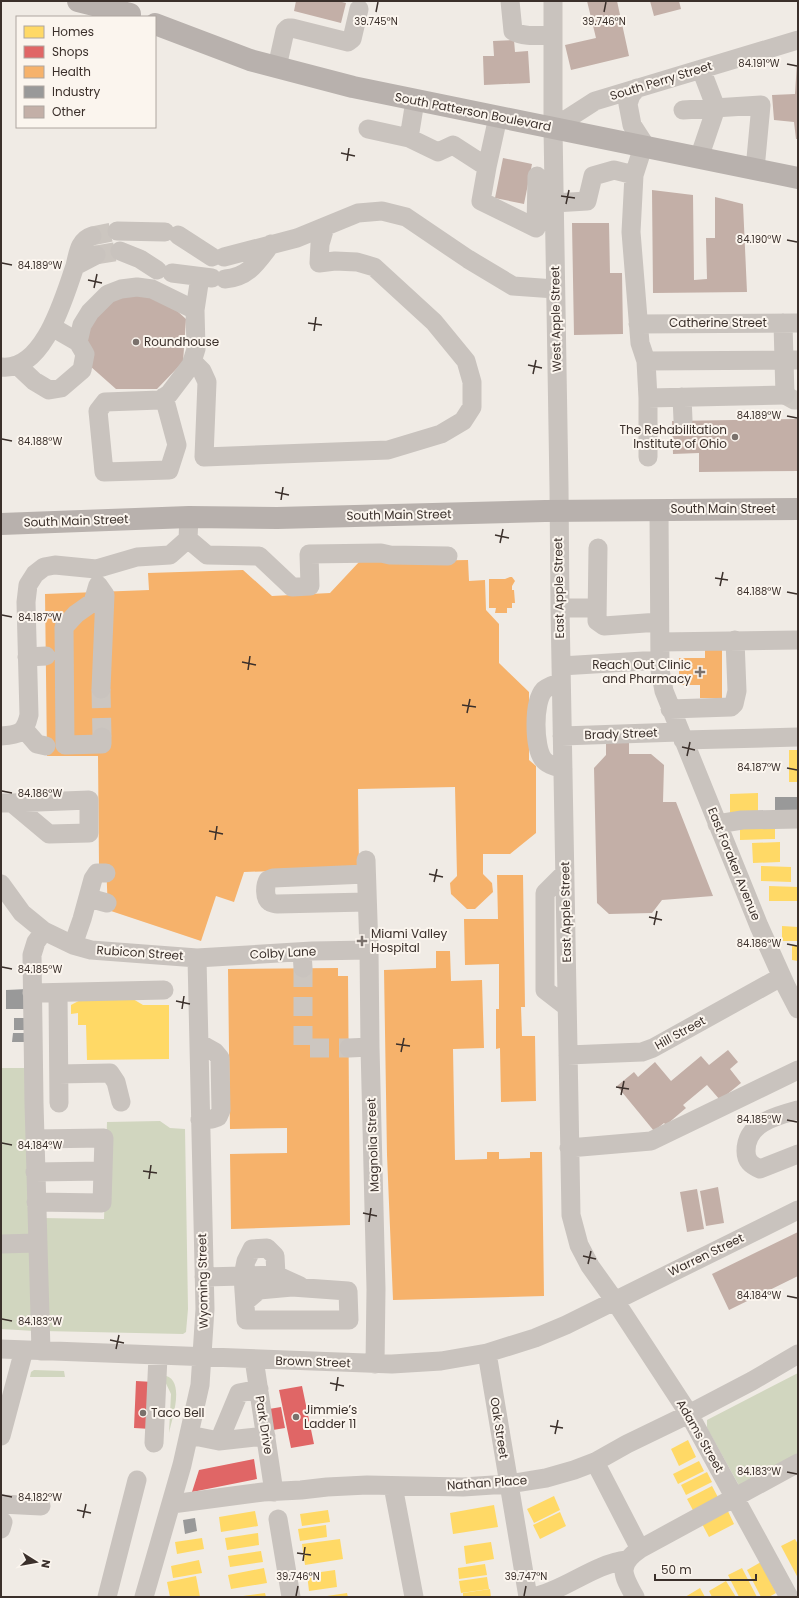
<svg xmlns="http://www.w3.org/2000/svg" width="799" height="1598" font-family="Poppins,sans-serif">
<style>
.green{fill:#d1d6bf}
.homes{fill:#ffd966}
.shops{fill:#e06666}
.health{fill:#f6b26b}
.industry{fill:#999}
.building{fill:#c3afa7}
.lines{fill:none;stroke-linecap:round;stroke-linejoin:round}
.minor-tunnel{stroke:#ccc6c0;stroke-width:19;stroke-dasharray:19 10;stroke-linecap:butt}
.minor{stroke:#c9c3be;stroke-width:19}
.major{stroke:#b8b1ad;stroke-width:22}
.ticks{fill:none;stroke:#3b302b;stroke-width:1.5}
.poi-dot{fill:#7a716c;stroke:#fbf5ee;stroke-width:1.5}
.labels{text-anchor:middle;stroke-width:4;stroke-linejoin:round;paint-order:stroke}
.street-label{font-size:12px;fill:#3b302b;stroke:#fbf5ee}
.poi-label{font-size:12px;fill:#3b302b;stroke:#fbf5ee;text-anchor:start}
.ticks-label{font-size:10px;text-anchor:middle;fill:#3b302b;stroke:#fbf5ee;stroke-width:4;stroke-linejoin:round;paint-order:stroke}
</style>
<rect width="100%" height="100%" fill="#f0ebe5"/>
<path class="green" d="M1 1068H30L35 1331 1 1329Z
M160 1121 170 1128 185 1129 188 1309 186 1332 183 1334 43 1331 41 1218 104 1219 107 1122Z
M34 1370 64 1371 65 1377H30L31 1372Z
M798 1373V1464L741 1489 707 1428V1420Z
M162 1375C187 1377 172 1418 169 1433L171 1394Z"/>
<path class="homes" d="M789 750H798V782H789Z
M758 793V813L730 814V794Z
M775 823V839L740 840V824Z
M780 842V862L753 863 752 843Z
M761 866 791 867V882L761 881Z
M769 886 798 887V901H769Z
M782 926 798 927V941H782Z
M792 946H798V961L792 960Z
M128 996 143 1005H169V1059L87 1060 86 1025H78V1013L71 1014V1005L86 997Z
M688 1440 696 1457 679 1466 671 1449Z
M699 1461 704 1471 678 1484 673 1474Z
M707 1472 712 1482 686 1495 681 1485Z
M712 1486 720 1501 695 1514 687 1499Z
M554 1496 560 1510 534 1523 527 1509Z
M494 1505 498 1527 453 1534 450 1513Z
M727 1509 734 1524 709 1537 701 1522Z
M328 1510 330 1522 302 1526 300 1514Z
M255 1511 258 1526 221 1532 219 1517Z
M560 1512 566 1526 540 1539 533 1525Z
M326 1525 327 1537 300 1541 298 1529Z
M258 1533 259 1545 227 1550 225 1538Z
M202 1538 204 1549 177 1554 175 1542Z
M340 1539 343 1559 305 1565 302 1544Z
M795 1539 798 1544V1578L781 1546Z
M491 1542 494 1559 466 1564 464 1546Z
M261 1551 263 1562 230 1567 228 1556Z
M199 1560 202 1573 173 1578 171 1566Z
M761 1562 776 1593 769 1597H761L747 1570Z
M485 1564 487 1575 459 1579 458 1568Z
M264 1568 267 1583 231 1589 228 1575Z
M742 1568 757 1597H739L728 1575Z
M335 1570 337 1587 309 1591 307 1574Z
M196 1576 200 1597H170L167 1582Z
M487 1577 489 1589 461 1593 459 1581Z
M726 1581 736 1597H712L709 1591Z
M700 1588 705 1597H685Z
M490 1589 491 1597H463V1593Z
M265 1593 266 1597H243V1596Z
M347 1593 348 1597H327V1596Z"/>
<path class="shops" d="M136 1381 153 1382 151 1429 134 1428Z
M302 1386 314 1444 291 1448 279 1390Z
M281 1407 285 1428 273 1430 269 1409Z
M254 1459 257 1479 192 1492 199 1470Z"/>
<path class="health" d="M468 560 469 581 485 580 486 610 499 624V663L529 692V760L536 766V833L510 854H483V874L492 883 493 892 475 909H467L451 894 450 883 457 876 455 787 358 789 359 868 244 872 234 902 216 896 201 941 108 910 106 864H99L98 756H47L45 594 149 590 148 573 243 570 272 596 330 593 359 562Z
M510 577H512L515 581 512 586V590H514L515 603H512V608H507V613H495L496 608H489V579H505Z
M705 648H722V698H700V685H679V658H705Z
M497 875H523L525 1007H521L522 1036H535L536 1101 501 1102 500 1048 496 1049V1009H499V964L465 965 464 919H498Z
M436 951H450L451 981 482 980 484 1048 453 1049 455 1160 487 1159V1152H499V1159L530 1158V1152H542L544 1296 393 1300 387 1155 384 970 436 968Z
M338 968V976H348L350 1225 231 1229 230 1154 287 1153V1128L230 1129 228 969Z"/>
<path class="industry" d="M775 797H790V812H775Z
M790 797H798V812H790Z
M28 989V1009H6V990Z
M14 1018H28V1030H14Z
M13 1033H28V1042H12Z
M195 1518 197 1531 185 1534 183 1520Z"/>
<path class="building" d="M296 1H338L346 3 341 23 294 11Z
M587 1H617L629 56 571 70 565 45 596 38Z
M650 1H679L681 9 654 16Z
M514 40 515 52 528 51 530 83 484 85 483 56H494L493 41Z
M797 62H798V139H796L794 122 774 120 772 95 795 94Z
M503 158 532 164 524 204 495 198Z
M652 190 693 195 694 280 707 279 706 238H715V197L743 204 747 292 653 293Z
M572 223H609L610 273H622L623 334 574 335Z
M156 292 186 319 183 362 157 389H116L90 366 86 322 113 294Z
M798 419V471L699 472V453L673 454 672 421Z
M606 742H629V754H651L664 765 663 802H676L713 896 662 900 652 913 609 914 597 903 594 768 606 755Z
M728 1050 738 1062 730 1069 741 1083 720 1100 707 1085 683 1105 686 1108 666 1125 664 1123 654 1131 617 1086 634 1072 638 1077 655 1062 671 1081 701 1056 709 1065Z
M718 1187 724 1223 706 1226 700 1191Z
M697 1189 704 1229 687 1232 680 1192Z
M798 1232V1276L729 1310 712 1274Z"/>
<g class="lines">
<path class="minor-tunnel" d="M92 236 117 231
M96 255 120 251
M785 395 794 400H798
M101 689 102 737
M303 968V1048H349"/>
<path class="minor" d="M510 1 513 31C523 38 541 35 553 35
M553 1V128L559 487 560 608 571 1215 579 1245 590 1266 615 1301 689 1414 789 1597
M277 67 285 31 288 28H292L348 42 352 39 359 9
M637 88 631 95 628 104 632 125 643 142V147L634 175 631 232 640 343 646 361 784 360 785 395 648 398
M415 101 409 138 438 152 453 145 487 167 481 201 536 228 537 176
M683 110 761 105 755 169
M553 128 595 101 798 40
M368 129 409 138
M699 158 716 108 701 69
M487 167 498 117
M554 203 587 201 593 176 614 170 634 175
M117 231 165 232
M178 235 212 257
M120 251 140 259 157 270
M224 257 297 238 358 213 382 211 406 217 468 259 513 286 555 289
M75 266C78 254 79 240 92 236
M172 273 212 278
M225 279C249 277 257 262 271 244
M783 323 784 360H798
M638 324 798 323
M78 342 82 325 90 312 108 294 121 289 137 287 152 289 195 310
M192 361 202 371 207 382 204 457 388 450 441 434 463 421 472 407V382L466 361 434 322 374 267 357 262 335 261 319 263 320 244 325 227
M646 361 648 398V457
M17 365 34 381 49 390 61 388 82 370 85 354 78 342 52 327
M1 367C44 372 64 297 75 266L96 255
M164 397 177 445 169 470 104 472 98 411 105 402 160 400 169 394 191 365 196 349 195 310 200 277
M682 397 683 420
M659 510 660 670 664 691 759 926 786 986 798 1009
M188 539 207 555 259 556 292 587 310 586 309 554 381 553 390 555 448 556
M598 548 597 621 604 626 659 622
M560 608H597
M660 642 798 640
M27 657 46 656
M561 666 660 660
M561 683C555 684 549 686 544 690 533 702 534 747 543 759 547 765 557 767 563 769
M101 689 105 595 98 585 93 602 76 614 64 627 65 745 102 744V737
M670 709 731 707 734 704 737 691 735 640
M24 729 37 744 46 746
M1 736C19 735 25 733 29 715L26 602 28 585 35 574 44 567 55 565 96 569 137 557 170 555 188 539 189 517
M562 736 679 732
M683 740 798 737
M1 803H12L89 800V833L49 834 12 803
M717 824 742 820 798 819
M366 860 369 950 370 1047 376 1289 375 1364
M565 873 545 893V990L567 1007
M366 874 273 878 268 880C265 885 264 898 270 902 271 903 276 904 277 904L367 902
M1 884 22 913 44 931 73 945 91 950 197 958 312 951 369 950
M89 898 107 903
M73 945 82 919 93 879 97 873H106
M302 952 303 968
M32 993 164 990
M58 993 59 1103
M199 1043 215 1052 220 1058 221 1110 218 1117 212 1119 200 1120
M349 1048 370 1047
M568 1055 642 1052 653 1048 781 977
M59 1074 110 1073 116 1082 121 1102
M798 1110C776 1116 746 1123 746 1151 746 1161 751 1165 760 1169L798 1154
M35 1139 104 1138 102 1203 36 1202
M569 1148 651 1141 798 1070
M35 1172 103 1171
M1 1244 37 1243
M276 1275 275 1256 267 1248 252 1249 246 1261 243 1276 276 1275 300 1286
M204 1277 243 1276 246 1320H349L348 1291 292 1287 259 1290 245 1302
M1 1349 392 1364 441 1361 487 1353 535 1338 566 1325 798 1210
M41 1351 34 1103 32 955 36 942 44 931
M487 1353 528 1597
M254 1359 274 1492
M189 1435 219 1441 239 1393 259 1389
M1 1436 24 1350
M219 1441 266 1436
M154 1443 158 1356
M595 1462 640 1549C617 1565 622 1574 635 1597
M393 1486 414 1597
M1 1504 41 1506
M172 1504 263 1492 301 1490 327 1487 367 1485 463 1487 508 1484 546 1478 574 1470 595 1462 627 1444 689 1414 752 1381 798 1354
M278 1519 291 1597
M1 1529 3 1522
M640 1549 798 1463
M107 1597 137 1480
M144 1597 182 1465 200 1385 201 1370 205 1309 197 958
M533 1597C566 1590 593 1564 627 1560"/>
<path class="major" d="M78 1 130 14
M155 24 250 60 353 87 798 178
M1 524 189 517 277 518 545 511 798 509"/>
</g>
<path class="ticks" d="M376 12 378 2M604 12 606 2M787 64 797 66M341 153 355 156M347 161 349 148M561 196 575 198M566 204 569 190M787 240 797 242M2 263 12 265M88 280 102 283M94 288 97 274M308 323 322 325M314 331 316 317M528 365 542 368M533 374 536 360M787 416 797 418M2 439 12 441M275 492 289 495M281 500 283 487M495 535 509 538M500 543 503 529M715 578 728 580M720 586 723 572M787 592 797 594M2 615 12 617M242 662 256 665M248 670 250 656M462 705 476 707M467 713 470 699M682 747 695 750M687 756 690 742M787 768 797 770M2 791 12 793M209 831 223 834M215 840 217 826M429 874 443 877M434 882 437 869M649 917 662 920M654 925 657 911M787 944 797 946M2 967 12 969M176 1001 190 1004M182 1009 184 996M396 1044 410 1046M401 1052 404 1038M616 1087 629 1089M621 1095 624 1081M787 1120 797 1122M2 1143 12 1145M143 1171 157 1173M149 1179 151 1165M363 1213 377 1216M369 1222 371 1208M583 1256 596 1259M588 1264 591 1251M787 1296 797 1298M2 1319 12 1321M110 1340 124 1343M116 1349 119 1335M330 1383 344 1386M336 1391 338 1377M550 1426 563 1428M555 1434 558 1420M787 1472 797 1474M2 1495 12 1497M77 1510 91 1513M83 1518 86 1504M297 1553 311 1555M303 1561 305 1547M296 1596 298 1586M524 1596 526 1586"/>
<g class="poi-dot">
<circle cx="136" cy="342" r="4"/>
<circle cx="735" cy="437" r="4"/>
<path d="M698 666h4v4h4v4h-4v4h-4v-4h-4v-4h4z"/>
<path d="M360 935h4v4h4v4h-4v4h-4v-4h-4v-4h4z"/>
<circle cx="143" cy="1413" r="4"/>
<circle cx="296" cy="1417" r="4"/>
</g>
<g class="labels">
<g class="street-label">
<text transform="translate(661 81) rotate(-17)" y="4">South Perry Street</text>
<text transform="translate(473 112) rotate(11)" y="4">South Patterson Boulevard</text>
<text transform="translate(556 319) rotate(-91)" y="4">West Apple Street</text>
<text x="718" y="327">Catherine Street</text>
<text x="723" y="513">South Main Street</text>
<text transform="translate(399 515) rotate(-1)" y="4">South Main Street</text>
<text transform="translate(76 521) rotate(-2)" y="4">South Main Street</text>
<text transform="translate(559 588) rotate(-91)" y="4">East Apple Street</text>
<text transform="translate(621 734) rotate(-2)" y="4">Brady Street</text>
<text transform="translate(734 864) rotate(68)" y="4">East Foraker Avenue</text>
<text transform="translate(566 912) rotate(-91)" y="4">East Apple Street</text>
<text transform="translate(140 953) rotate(4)" y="4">Rubicon Street</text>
<text transform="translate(283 953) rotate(-3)" y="4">Colby Lane</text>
<text transform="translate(680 1033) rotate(-29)" y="4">Hill Street</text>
<text transform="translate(373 1145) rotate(-92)" y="4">Magnolia Street</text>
<text transform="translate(706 1255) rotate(-26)" y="4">Warren Street</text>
<text transform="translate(203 1281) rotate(-91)" y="4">Wyoming Street</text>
<text transform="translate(313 1362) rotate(2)" y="4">Brown Street</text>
<text transform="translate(264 1425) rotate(81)" y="4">Park Drive</text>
<text transform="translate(499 1428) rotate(81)" y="4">Oak Street</text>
<text transform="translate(700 1436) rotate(60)" y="4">Adams Street</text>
<text transform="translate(487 1483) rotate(-4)" y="4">Nathan Place</text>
</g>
<g class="poi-label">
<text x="144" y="346">Roundhouse</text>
<text x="727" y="434" text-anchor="end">The Rehabilitation<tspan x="727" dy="14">Institute of Ohio</tspan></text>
<text x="691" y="669" text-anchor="end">Reach Out Clinic<tspan x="691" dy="14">and Pharmacy</tspan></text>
<text x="371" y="938">Miami Valley<tspan x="371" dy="14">Hospital</tspan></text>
<text x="304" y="1414">Jimmie’s<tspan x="304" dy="14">Ladder 11</tspan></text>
<text x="151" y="1417">Taco Bell</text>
</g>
</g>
<g class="ticks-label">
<text x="376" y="25">39.745°N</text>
<text x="604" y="25">39.746°N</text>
<text x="759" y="67">84.191°W</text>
<text x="759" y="243">84.190°W</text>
<text x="40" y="269">84.189°W</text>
<text x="759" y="419">84.189°W</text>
<text x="40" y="445">84.188°W</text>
<text x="759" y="595">84.188°W</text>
<text x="40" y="621">84.187°W</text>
<text x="759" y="771">84.187°W</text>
<text x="40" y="797">84.186°W</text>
<text x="759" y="947">84.186°W</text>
<text x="40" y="973">84.185°W</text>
<text x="759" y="1123">84.185°W</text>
<text x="40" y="1149">84.184°W</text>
<text x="759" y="1299">84.184°W</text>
<text x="40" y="1325">84.183°W</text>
<text x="759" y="1475">84.183°W</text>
<text x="40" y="1501">84.182°W</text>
<text x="298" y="1580">39.746°N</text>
<text x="526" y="1580">39.747°N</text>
</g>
<rect width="799" height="1598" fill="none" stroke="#3b302b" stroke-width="4"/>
<rect x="16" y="16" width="140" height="112" fill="#fbf5ee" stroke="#aea6a0"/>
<rect x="24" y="26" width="20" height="12" fill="#ffd966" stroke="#aea6a0"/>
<text x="52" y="36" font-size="12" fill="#3b302b">Homes</text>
<rect x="24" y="46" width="20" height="12" fill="#e06666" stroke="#aea6a0"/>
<text x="52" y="56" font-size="12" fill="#3b302b">Shops</text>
<rect x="24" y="66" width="20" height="12" fill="#f6b26b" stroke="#aea6a0"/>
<text x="52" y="76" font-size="12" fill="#3b302b">Health</text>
<rect x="24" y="86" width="20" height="12" fill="#999999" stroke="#aea6a0"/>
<text x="52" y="96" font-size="12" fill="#3b302b">Industry</text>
<rect x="24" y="106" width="20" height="12" fill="#c3afa7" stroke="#aea6a0"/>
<text x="52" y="116" font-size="12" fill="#3b302b">Other</text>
<g transform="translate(36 1562) rotate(101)" stroke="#fbf5ee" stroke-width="3" paint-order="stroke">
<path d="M0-3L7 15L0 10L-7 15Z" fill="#3b302b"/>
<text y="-6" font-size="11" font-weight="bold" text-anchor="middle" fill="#3b302b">N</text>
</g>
<path d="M655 1574v6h101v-6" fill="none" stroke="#3b302b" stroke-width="2"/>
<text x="661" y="1574" font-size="12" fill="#3b302b" stroke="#fbf5ee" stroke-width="3" paint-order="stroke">50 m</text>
</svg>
